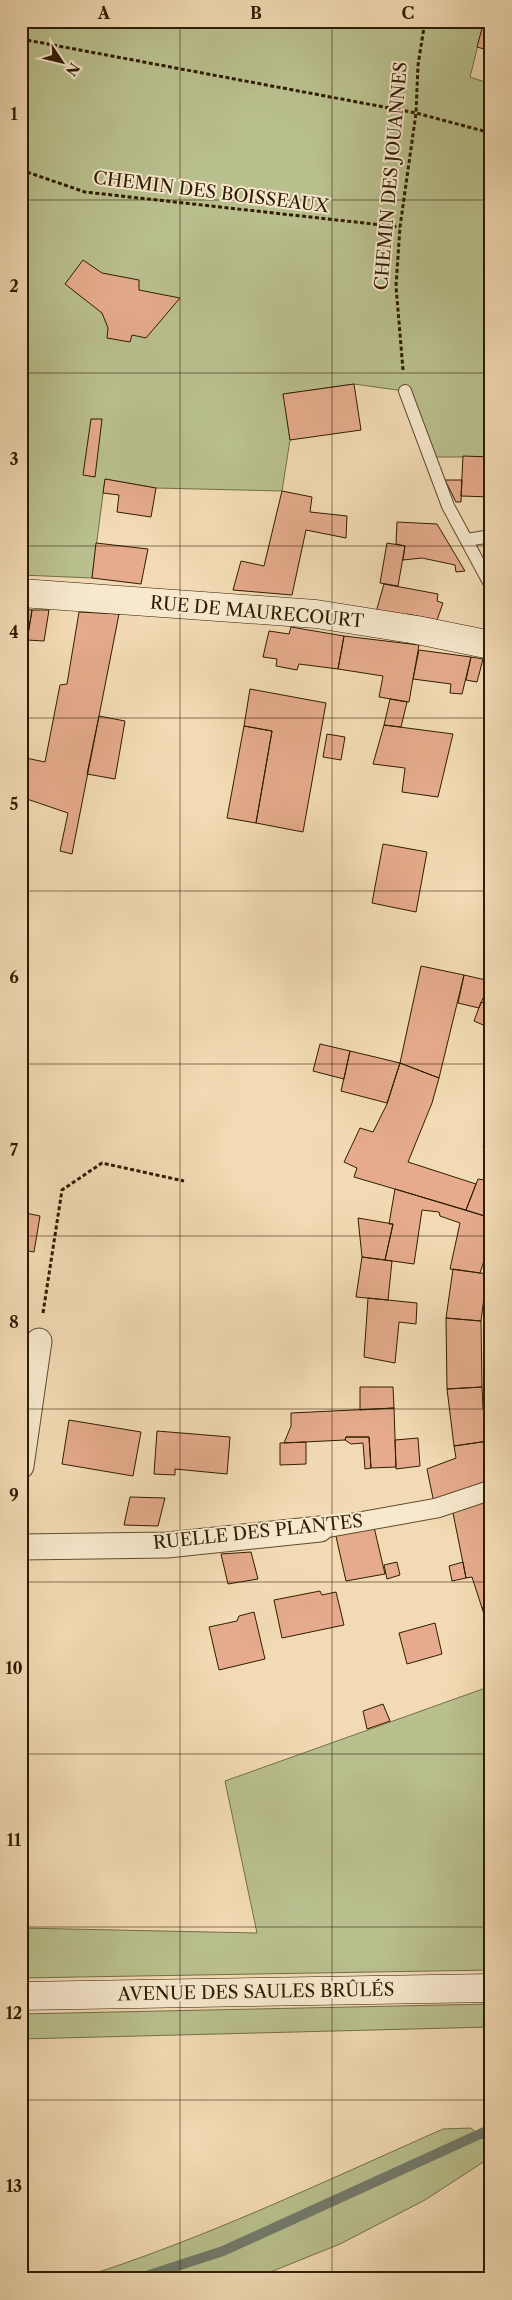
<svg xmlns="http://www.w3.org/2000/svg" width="512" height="2300" font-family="'Libre Caslon Text',serif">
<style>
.green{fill:#b9c08e;stroke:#746e47}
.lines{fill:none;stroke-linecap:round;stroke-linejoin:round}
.stream{stroke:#717b6b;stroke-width:10}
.building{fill:#e5ab8c;stroke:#301c00}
.service-casing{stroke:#604c2d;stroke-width:14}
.pedestrian-casing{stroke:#604c2d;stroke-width:21}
.minor-casing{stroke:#604c2d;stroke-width:27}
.secondary-casing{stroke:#301c00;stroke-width:29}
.path{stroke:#301c00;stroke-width:3;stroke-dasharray:4 2.5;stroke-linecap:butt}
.service{stroke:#f7e8ce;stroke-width:12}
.pedestrian{stroke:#f7e8ce;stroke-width:19}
.minor{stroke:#f7e8ce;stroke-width:25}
.secondary{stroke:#f7e8ce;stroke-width:28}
.grid{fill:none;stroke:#301c00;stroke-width:1;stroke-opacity:0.55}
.labels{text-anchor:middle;stroke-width:4;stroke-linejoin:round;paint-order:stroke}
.street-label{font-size:18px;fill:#301c00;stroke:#f7e8ce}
.neatline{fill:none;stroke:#301c00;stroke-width:2}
.grid-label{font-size:16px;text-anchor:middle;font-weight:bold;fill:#301c00}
</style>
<rect width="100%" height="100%" fill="#f2dbb4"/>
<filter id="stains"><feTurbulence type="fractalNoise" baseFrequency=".004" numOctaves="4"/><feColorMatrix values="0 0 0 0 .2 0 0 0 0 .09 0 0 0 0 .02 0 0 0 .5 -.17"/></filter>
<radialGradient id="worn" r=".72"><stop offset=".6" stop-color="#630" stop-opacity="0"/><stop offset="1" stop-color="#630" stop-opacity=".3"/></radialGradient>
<path class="green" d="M21 21H285L312 28 314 21H484L470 77 491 84V457H429L404 391 354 384 284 394 290 440 282 491 156 488 105 479 92 578 21 575Z
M491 1686V1970L21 1978V1928L257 1933 225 1781Z
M491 2004V2027L21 2039V2014Z
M471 2128 491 2146V2157L425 2200 340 2244 253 2279H77C202 2240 323 2182 443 2129Z"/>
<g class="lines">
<path class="stream" d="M137 2279 223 2251 491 2129"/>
</g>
<path class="building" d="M484 21H491V51L477 47Z
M83 260 102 273 139 280V290L180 298 146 338 132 335 130 342 107 338 108 328 102 313 65 284Z
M354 384 361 430 290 440 283 394Z
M91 419H102L95 477 83 475Z
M463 456 491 457V497L461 496Z
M105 479 156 488 151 517 117 512 119 495 103 493Z
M445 480H462L461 502H456Z
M282 491 312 497 310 512 347 516 346 538 306 530 292 595 233 590 241 561 264 566Z
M397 522 437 524 465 571 456 572 455 565 422 558 403 560 405 546 396 544Z
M96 543 148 549 141 584 92 578Z
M387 543 405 546 398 586 380 583Z
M384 584 438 594 437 601 443 603 437 620 407 614 406 617 376 612Z
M21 609 32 610 24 660H21Z
M32 610H49L44 641 27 640Z
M79 612 119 614 72 854 60 851 68 813 21 797V757L45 762 60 685 67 684Z
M291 627 344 636 338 669 299 664 297 670 276 666 277 659 263 657 269 631 289 634Z
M344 636 419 645 409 702 379 697 383 676 338 669Z
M419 650 471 657 462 694 450 693 451 684 413 679Z
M471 657 483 659 477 682 466 680Z
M250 689 326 703 303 832 256 823 272 731 244 726Z
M390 699 407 702 401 727 384 725Z
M99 716 125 721 115 779 87 774Z
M384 725 453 734 438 797 402 792 405 768 373 764Z
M244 726 272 731 256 823 227 818Z
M327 734 345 737 341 760 323 757Z
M383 844 427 852 416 912 372 903Z
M421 966 464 975 439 1078 400 1063Z
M464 975 490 981 479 1008 458 1003Z
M481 1002 491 1006V1020L488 1027 474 1021Z
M320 1044 350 1051 344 1079 313 1071Z
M350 1051 400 1063 387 1103 341 1091Z
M400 1063 439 1078 432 1103 408 1162 476 1184 466 1210 354 1177 357 1168 344 1162 360 1128 373 1132 387 1104Z
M491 1127V1149L483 1147Z
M478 1179 491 1181V1218L466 1210Z
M395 1189 491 1218V1239L480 1273 450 1269 460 1223 440 1216 439 1212 422 1210 414 1264 385 1260 393 1224H389Z
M21 1212 40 1216 34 1252 21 1250Z
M358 1218 393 1224 385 1260 362 1257Z
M362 1257 392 1261 388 1300 356 1297Z
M453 1269 487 1274 481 1321 446 1318Z
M368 1298 417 1303 416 1324 399 1322 395 1363 364 1357Z
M446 1318 481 1321 482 1387 447 1389Z
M360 1387H393L394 1408 360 1410Z
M482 1387 483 1408 488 1441 454 1446 447 1389Z
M394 1408 396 1467 371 1468 369 1437H346L345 1440 284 1443 291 1426V1413Z
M69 1420 141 1432 133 1476 62 1464Z
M157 1431 230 1437 227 1474 175 1469V1475L154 1474Z
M346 1437H369L371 1468 365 1469 363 1443 351 1444 345 1440Z
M418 1438 420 1466 396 1469 395 1440Z
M488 1441 491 1448V1485L434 1503 427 1469 456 1458 454 1446Z
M306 1442V1464L280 1465V1443Z
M130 1497 165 1498 158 1526 124 1525Z
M491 1497V1522L484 1499Z
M484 1499 491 1522V1606L482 1608 472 1577 466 1578 452 1508Z
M374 1527 385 1574 346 1581 335 1532Z
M251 1552 258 1579 228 1584 221 1554Z
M397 1562 400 1575 387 1579 384 1565Z
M463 1562 466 1578 452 1581 449 1566Z
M320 1591 322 1595 336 1592 344 1625 282 1638 274 1600Z
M491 1606V1638L482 1608Z
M254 1612 265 1659 219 1670 209 1627 237 1621 239 1616Z
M435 1623 442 1654 407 1664 399 1633Z
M383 1704 390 1721 367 1729 363 1711Z"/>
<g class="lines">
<g class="service-casing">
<path id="service" d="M405 391 448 506 491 586
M467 540 491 536"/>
</g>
<g class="pedestrian-casing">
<path id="pedestrian" d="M320 1529 437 1508 491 1490"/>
</g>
<g class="minor-casing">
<path id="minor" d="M21 1466 39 1341
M21 1547 167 1545 320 1529"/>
</g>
<g class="secondary-casing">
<path id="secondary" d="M21 593 316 614 417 630 491 645
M21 1996 491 1988"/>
</g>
<path class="path" d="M21 39 416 113 491 133
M21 170 85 192 400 227
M403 370 396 286 400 227 416 113 418 65 425 21
M43 1313 62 1190 102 1163 184 1181"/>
<use href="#service" class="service"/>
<use href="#pedestrian" class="pedestrian"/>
<use href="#minor" class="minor"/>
<use href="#secondary" class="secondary"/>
</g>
<path class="grid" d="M180 21V2279M332 21V2279M21 200H491M21 373H491M21 546H491M21 718H491M21 891H491M21 1064H491M21 1236H491M21 1409H491M21 1582H491M21 1754H491M21 1927H491M21 2100H491"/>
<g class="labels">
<g class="street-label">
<text transform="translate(391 176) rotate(-85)" y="6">CHEMIN DES JOUANNES</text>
<text transform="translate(211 192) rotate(7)" y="6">CHEMIN DES BOISSEAUX</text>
<text transform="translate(257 612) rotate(5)" y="6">RUE DE MAURECOURT</text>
<text transform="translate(258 1532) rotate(-6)" y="6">RUELLE DES PLANTES</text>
<text transform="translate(256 1992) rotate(-1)" y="6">AVENUE DES SAULES BRÛLÉS</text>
</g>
</g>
<rect width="512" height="2300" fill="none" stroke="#f2dbb4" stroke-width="55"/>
<g transform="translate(62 62) rotate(125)" stroke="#f7e8ce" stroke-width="4" paint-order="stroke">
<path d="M0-4L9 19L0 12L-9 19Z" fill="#301c00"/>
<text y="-8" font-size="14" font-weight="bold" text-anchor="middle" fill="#301c00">N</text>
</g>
<rect x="28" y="28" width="456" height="2244" class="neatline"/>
<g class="grid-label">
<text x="104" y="19">A</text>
<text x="256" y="19">B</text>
<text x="408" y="19">C</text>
<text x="14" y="120">1</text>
<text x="14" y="292">2</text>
<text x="14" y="465">3</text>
<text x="14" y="638">4</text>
<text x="14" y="810">5</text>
<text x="14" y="983">6</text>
<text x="14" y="1156">7</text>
<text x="14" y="1328">8</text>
<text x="14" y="1501">9</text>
<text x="14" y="1674">10</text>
<text x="14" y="1846">11</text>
<text x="14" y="2019">12</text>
<text x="14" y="2192">13</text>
</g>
<rect width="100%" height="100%" filter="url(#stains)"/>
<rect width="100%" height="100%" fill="url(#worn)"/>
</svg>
